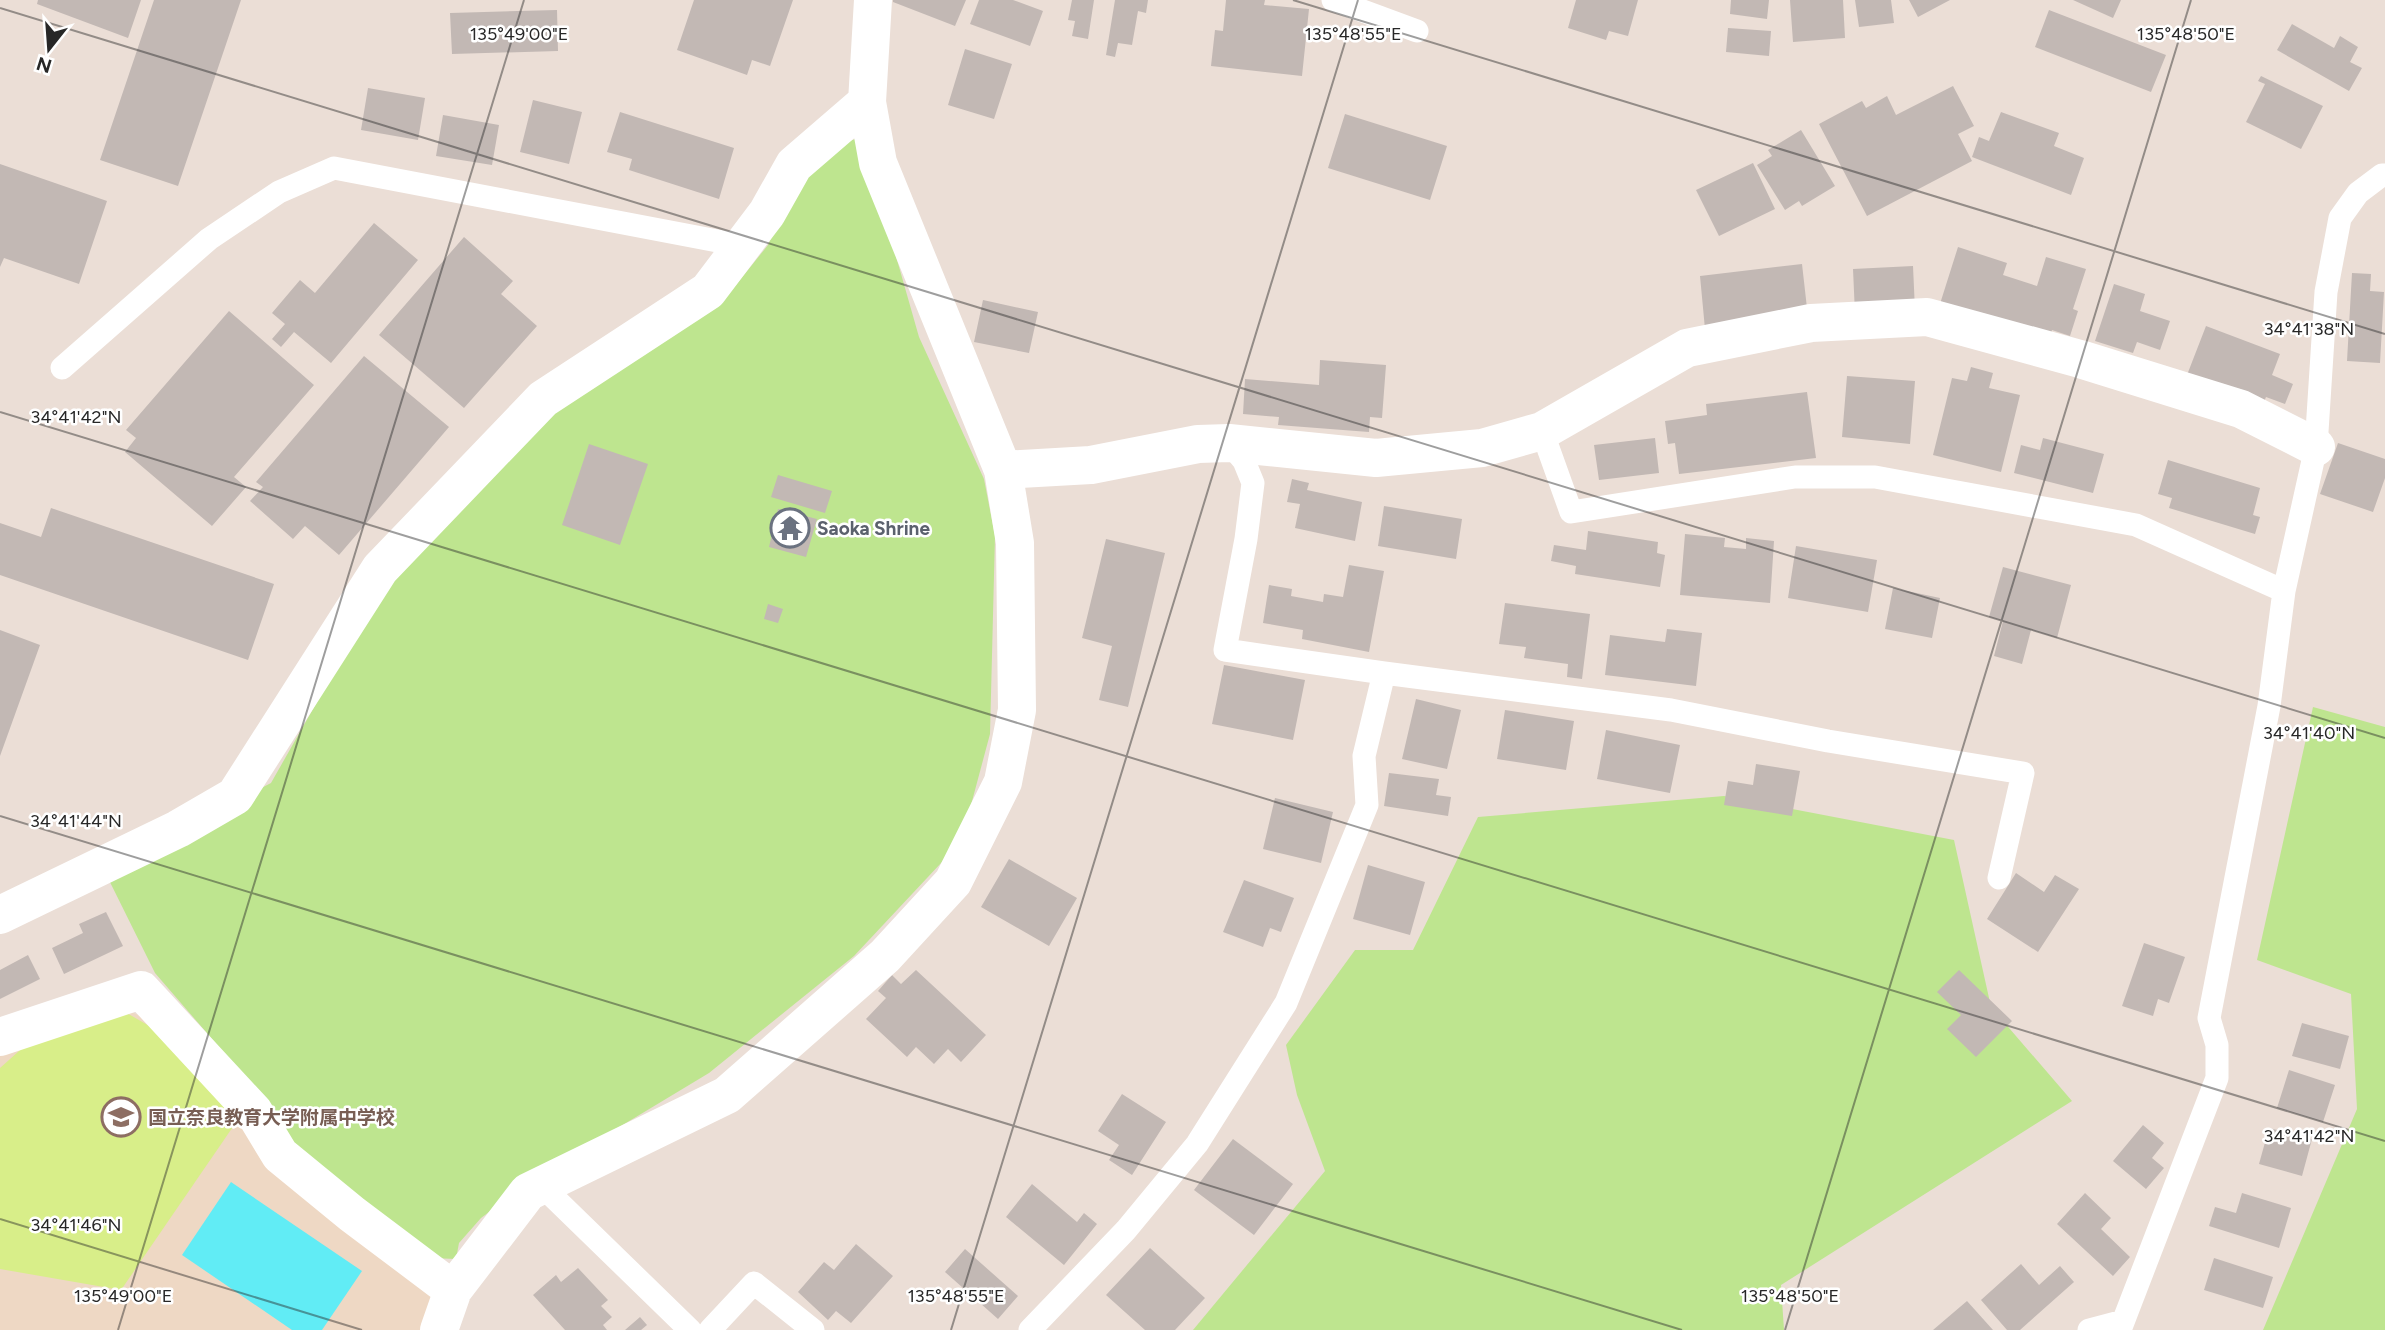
<svg xmlns="http://www.w3.org/2000/svg" width="2385" height="1330" font-family="Figtree,'Noto Sans JP',sans-serif">
<style>
.education{fill:#eed8c4}
.green{fill:#bee58f}
.pitch{fill:#d8ee89}
.water{fill:#61ecf5}
.building{fill:#c2b8b4}
.lines{fill:none;stroke-linecap:round;stroke-linejoin:round}
.service{stroke:#fff;stroke-width:23}
.minor{stroke:#fff;stroke-width:38}
.ticks{fill:none;stroke:#272727;stroke-width:2;stroke-opacity:0.45}
.labels{text-anchor:middle;stroke-width:5;stroke-linejoin:round;paint-order:stroke}
.worship-label{font-size:19px;font-weight:bold;fill:#5b616d;stroke:#fff;text-anchor:start}
.education-label{font-size:19px;font-weight:bold;fill:#785e54;stroke:#fff;text-anchor:start}
.ticks-label{font-size:18px;text-anchor:middle;fill:#272727;stroke:#fff;stroke-width:5;stroke-linejoin:round;paint-order:stroke}
</style>
<rect width="100%" height="100%" fill="#ebded6"/>
<path class="education" d="M123 1008 168 1029 439 1293 425 1330H0V1055Z"/>
<path class="green" d="M862 137 919 337 984 479 995 536 990 734 967 820 942 862 854 956 709 1073 533 1179 481 1218 459 1243 456 1259 432 1258 290 1144 276 1113 155 973 104 870 271 783 389 575 551 411 723 301 768 245 797 180 833 146Z
M2313 707 2385 727V1330H2263L2357 1109 2351 994 2257 960Z
M1724 796 1954 840 1991 1007 2072 1101 1781 1285 1784 1330H1193L1325 1171 1297 1095 1286 1045 1355 950H1413L1478 817Z"/>
<path class="pitch" d="M125 1012 177 1042 239 1118 121 1290 0 1269V1068L37 1035Z"/>
<path class="water" d="M231 1182 362 1271 322 1330H292L182 1255Z"/>
<path class="building" d="M38 0H141L128 38 37 4Z
M154 0H241L178 186 100 160Z
M694 0H793L770 66 752 60 747 75 677 50Z
M893 0H966L955 26 893 2Z
M979 0H1013L1043 11 1030 46 970 24Z
M1072 0H1094L1088 39 1072 36 1075 21 1068 20Z
M1115 0H1148L1146 13 1138 11 1132 45 1118 43 1115 57 1106 55Z
M1226 0H1265L1264 5 1309 9 1302 76 1211 66 1215 30 1223 31Z
M1576 0H1638L1628 36 1609 31 1606 40 1568 28Z
M1731 0H1769L1767 19 1730 14Z
M1790 0H1843L1845 38 1793 42Z
M1855 0H1891L1894 23 1859 27Z
M1909 0H1950L1918 17Z
M2073 0H2121L2113 18Z
M557 10 558 51 452 54 450 13Z
M2049 10 2166 55 2151 92 2035 47Z
M2292 24 2334 48 2340 36 2358 47 2350 62 2362 68 2349 91 2277 50Z
M1728 28 1771 31 1769 56 1726 52Z
M965 49 1012 64 994 119 948 105Z
M2261 76 2323 106 2301 149 2246 122 2265 84 2258 81Z
M1953 86 1974 126 1958 134 1972 161 1867 216 1819 124 1862 101 1866 108 1887 96 1896 115Z
M368 88 425 98 418 140 361 130Z
M533 100 582 112 569 164 520 152Z
M620 112 734 148 719 199 629 170 632 159 607 152Z
M2001 112 2059 133 2054 146 2084 158 2071 195 1972 157 1979 137 1989 141Z
M1345 114 1447 146 1430 200 1328 168Z
M443 115 499 125 492 165 436 156Z
M1801 130 1835 186 1802 206 1799 201 1785 210 1757 165 1772 156 1768 150Z
M1753 163 1775 209 1719 236 1696 190Z
M0 164 107 201 79 284 4 258 0 267Z
M374 223 418 260 331 363 294 332 281 347 272 339 285 324 272 313 300 280 315 293Z
M464 237 513 281 501 294 537 326 464 408 379 335Z
M1958 247 2007 263 2003 275 2037 286 2046 257 2086 269 2073 309 2078 311 2070 336 2052 330 2048 342 1939 307Z
M1802 264 1808 317 1705 329 1700 276Z
M1913 266 1915 310 1855 314 1853 269Z
M2352 273 2371 274 2370 291 2384 292 2380 363 2347 361Z
M2114 284 2145 294 2140 311 2170 321 2160 350 2137 342 2133 353 2095 341Z
M983 300 1038 312 1029 353 974 342Z
M229 311 314 385 234 477 246 487 212 526 125 452 136 438 126 430Z
M2206 326 2280 354 2272 375 2293 384 2285 404 2266 397 2263 404 2187 375Z
M364 356 449 427 339 555 305 526 293 539 250 501 263 487 256 482Z
M1320 360 1386 365 1382 418 1370 417 1369 432 1278 425 1279 417 1243 414 1245 379 1319 385Z
M1971 367 1993 373 1989 388 2020 395 2001 472 1933 455 1952 378 1967 381Z
M1847 376 1915 381 1910 444 1842 437Z
M1807 392 1816 458 1679 474 1675 443 1668 444 1665 421 1707 415 1706 404Z
M1655 438 1659 473 1599 480 1594 445Z
M2043 438 2104 454 2093 493 2014 473 2021 445 2040 450Z
M2338 443 2385 459V478L2373 512 2320 494Z
M589 444 648 464 620 545 562 525Z
M2168 460 2260 488 2253 515 2260 517 2255 534 2169 508 2172 498 2158 494Z
M778 475 832 491 825 513 771 497Z
M1292 479 1309 483 1307 490 1362 502 1355 541 1295 528 1300 504 1287 502Z
M1384 506 1462 519 1456 559 1378 546Z
M51 508 274 584 248 660 0 575V523L41 537Z
M778 509 817 519 806 557 769 547Z
M1588 531 1658 542 1657 553 1665 555 1660 587 1575 574 1576 566 1551 561 1554 545 1586 550Z
M1685 534 1725 538 1724 547 1746 549V538L1774 541 1770 603 1680 595Z
M1106 539 1165 553 1128 707 1099 700 1112 646 1082 638Z
M1796 546 1877 560 1868 612 1788 598Z
M1349 565 1384 571 1369 652 1302 639 1303 630 1263 623 1269 585 1292 589 1291 596 1323 602 1324 594 1343 597Z
M2003 567 2071 585 2057 638 2031 630 2022 664 1994 656 2003 621 1989 617Z
M1893 588 1940 598 1932 638 1885 629Z
M1505 603 1590 614 1582 679 1567 677 1568 664 1524 658 1526 647 1499 644Z
M768 604 783 609 778 623 764 619Z
M1667 629 1702 633 1696 686 1605 675 1610 635 1665 642Z
M0 630 40 645 0 756Z
M1224 665 1305 680 1293 740 1212 724Z
M1416 699 1461 710 1447 769 1402 759Z
M1505 710 1574 721 1566 770 1497 759Z
M1606 730 1680 745 1670 793 1597 779Z
M1756 764 1800 771 1792 816 1724 805 1728 781 1753 785Z
M1389 773 1439 779 1436 795 1451 797 1448 816 1384 806Z
M1275 798 1333 812 1321 863 1263 849Z
M1009 859 1077 898 1049 946 981 907Z
M1368 865 1425 882 1410 935 1353 919Z
M2016 873 2044 892 2055 875 2079 889 2038 952 1987 919Z
M1244 880 1294 898 1281 932 1270 928 1263 947 1223 932Z
M106 912 123 946 64 974 52 948 83 933 79 924Z
M2144 943 2185 957 2169 1003 2158 999 2153 1016 2122 1006Z
M28 955 40 979 0 999V970Z
M916 970 986 1035 961 1062 948 1049 934 1064 916 1047 907 1057 866 1019 886 998 878 991 892 975 901 984Z
M1959 970 2012 1021 1976 1057 1947 1029 1961 1015 1937 992Z
M2302 1023 2349 1036 2340 1069 2292 1056Z
M2289 1070 2335 1085 2323 1122 2277 1108Z
M1122 1094 1166 1122 1132 1175 1109 1160 1119 1145 1098 1131Z
M2143 1125 2164 1143 2152 1158 2164 1168 2146 1189 2113 1161Z
M2269 1128 2312 1139 2302 1176 2259 1164Z
M1233 1139 1293 1184 1254 1235 1194 1190Z
M1032 1184 1077 1222 1084 1213 1097 1224 1064 1265 1006 1217Z
M2085 1193 2111 1218 2101 1229 2130 1257 2113 1276 2057 1224Z
M2242 1193 2291 1208 2279 1248 2209 1226 2215 1207 2236 1213Z
M856 1244 893 1276 851 1323 836 1311 828 1320 798 1292 824 1262 834 1270Z
M1150 1248 1205 1298 1175 1330H1145L1106 1295Z
M965 1249 1018 1296 998 1319 945 1272Z
M2214 1258 2273 1277 2263 1308 2204 1290Z
M2021 1264 2039 1285 2060 1266 2074 1282 2020 1330H2007L1981 1300Z
M578 1268 608 1300 601 1306 612 1317 603 1325 607 1330H565L533 1295 556 1275 561 1282Z
M1967 1301 1993 1330H1933Z
M640 1317 647 1325 641 1330H625Z"/>
<g class="lines">
<path class="service" d="M1333 0 1417 31
M62 368 209 239 279 192 334 168 744 246
M1542 431 1571 512 1795 477H1875L2136 525 2284 591
M1229 443 1244 461 1253 483 1246 539 1225 650 1384 673 1671 710 1828 741 2023 773 1999 878
M542 1186 690 1330
M710 1330 754 1283 813 1330
M1030 1330 1126 1230 1197 1144 1286 1003 1367 805 1364 756 1384 673
M2089 1330 2123 1321
M2120 1330 2217 1078V1045L2209 1018 2269 706 2284 591 2316 447 2326 292 2340 218 2358 193 2382 175H2385"/>
<path class="minor" d="M1003 470 1091 465 1198 444 1229 443 1376 458 1482 448 1542 431 1687 348 1811 323 1927 317 2080 359 2241 409 2316 447
M0 915 178 829 235 796 380 569 543 399 708 291 767 213 794 165 867 102
M0 1037 141 990 254 1112 280 1155 352 1214 453 1290
M439 1330 453 1290 528 1192 727 1095 885 956 953 882 1003 782 1017 710 1015 543 1003 470 878 163 867 102 873 0"/>
</g>
<path class="ticks" d="M1293 0 2385 334M0 8 2385 738M0 412 2385 1141M0 816 1682 1330M0 1219 362 1330M118 1330 524 0M951 1330 1358 0M1785 1330 2191 0"/>
<defs>
<g id="temple-ring" transform="scale(2.0125)"><circle r="9.5" fill="#fff" stroke="#6b7280" stroke-width="1.5"/><path d="M0-6L5-2H3V0L6.5 2.5H4V6H1.5V3h-3V6H-4V2.5H-6.5L-3 0V-2H-5Z" fill="#6b7280"/></g>
<g id="school-ring" transform="scale(2.0125)"><circle r="9.5" fill="#fff" stroke="#8d6e63" stroke-width="1.5"/><path d="M0-5L7-2L0 1L-7-2ZM-4 1L0 2.5L4 1V4Q0 6-4 4Z" fill="#8d6e63"/></g>
</defs>
<g fill-rule="evenodd">
<use href="#temple-ring" x="790" y="528"/>
<use href="#school-ring" x="121" y="1117"/>
</g>
<g class="labels">
<g class="worship-label">
<text x="817" y="535">Saoka Shrine</text>
</g>
<g class="education-label">
<text x="148" y="1124">国立奈良教育大学附属中学校</text>
</g>
</g>
<g class="ticks-label">
<text x="519" y="40">135°49'00"E</text>
<text x="1353" y="40">135°48'55"E</text>
<text x="2186" y="40">135°48'50"E</text>
<text x="2309" y="335">34°41'38"N</text>
<text x="76" y="423">34°41'42"N</text>
<text x="2309" y="739">34°41'40"N</text>
<text x="76" y="827">34°41'44"N</text>
<text x="2309" y="1142">34°41'42"N</text>
<text x="76" y="1231">34°41'46"N</text>
<text x="123" y="1302">135°49'00"E</text>
<text x="956" y="1302">135°48'55"E</text>
<text x="1790" y="1302">135°48'50"E</text>
</g>
<g transform="translate(49 49) rotate(197)" stroke="#ffffff" stroke-width="5" paint-order="stroke">
<path d="M0-5L12 26L0 18L-12 26Z" fill="#272727"/>
<text y="-10" font-size="19" font-weight="bold" text-anchor="middle" fill="#272727">N</text>
</g>
</svg>
